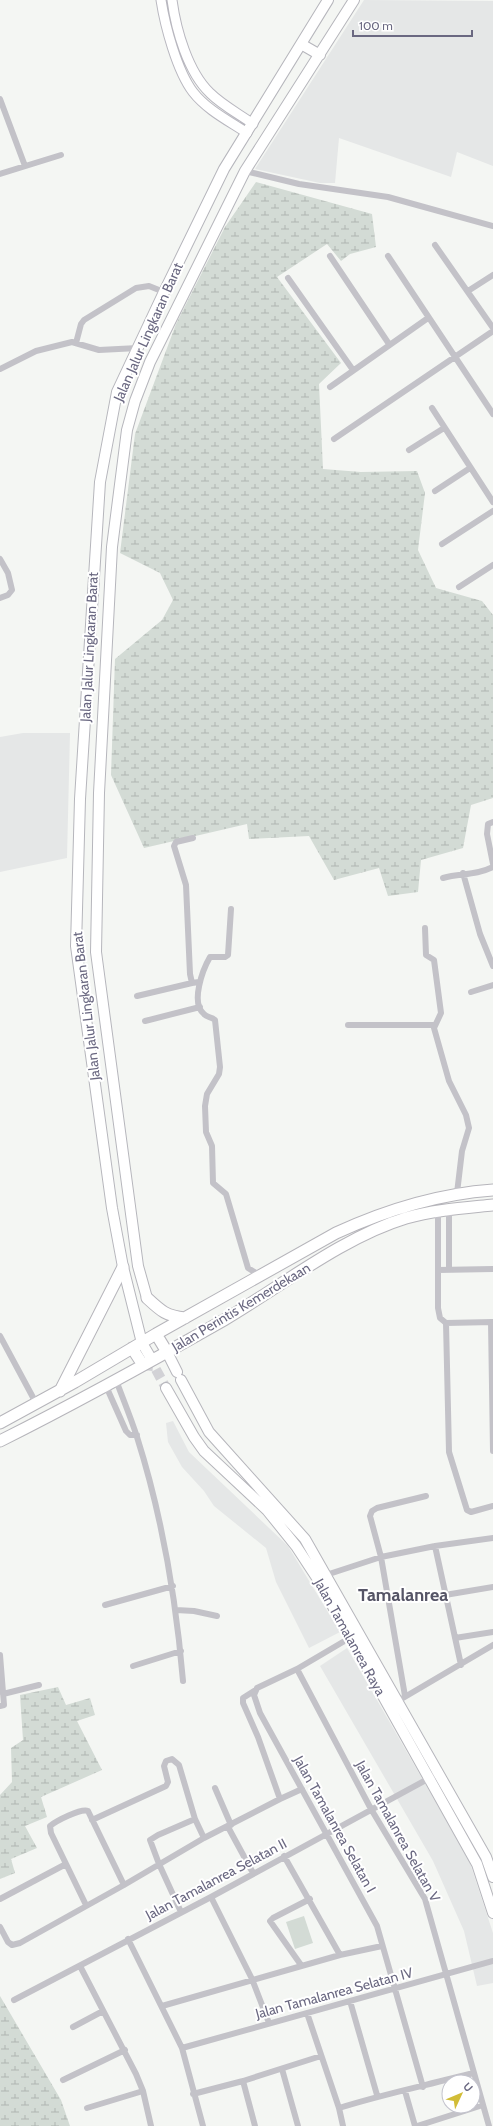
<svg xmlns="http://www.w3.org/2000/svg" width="493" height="2126" font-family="Cabin,sans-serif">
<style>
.built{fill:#e5e7e7}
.wetland{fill:url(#wetland-marsh)}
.green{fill:#d3dbd5}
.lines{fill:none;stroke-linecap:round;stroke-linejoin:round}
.primary-tunnel{stroke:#d2d2d6;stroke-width:10;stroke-dasharray:10 5;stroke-linecap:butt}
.secondary-casing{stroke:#b8b7bf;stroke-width:11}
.primary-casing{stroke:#b6b6bc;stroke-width:12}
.trunk-casing{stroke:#b6b5bb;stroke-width:13}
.minor{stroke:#c3c2c8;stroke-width:6}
.secondary{stroke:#fff;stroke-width:9}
.primary{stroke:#fff;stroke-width:10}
.trunk{stroke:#fff;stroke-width:11}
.labels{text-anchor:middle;stroke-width:4;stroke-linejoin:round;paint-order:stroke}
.street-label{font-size:14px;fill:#6a6881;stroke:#fff}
.district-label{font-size:18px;font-weight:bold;fill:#565567;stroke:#fff}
</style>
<defs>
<pattern id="wetland-marsh" width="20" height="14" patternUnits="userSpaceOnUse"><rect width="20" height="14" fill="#d3dbd5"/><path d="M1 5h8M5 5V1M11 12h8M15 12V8" fill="none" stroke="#afb5b2"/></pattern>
</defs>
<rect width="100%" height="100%" fill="#f4f6f3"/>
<path class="built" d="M364 0 493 1V166L457 152 451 177 339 138 335 183H320L255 169Z
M23 733H70L67 858 0 872V737Z
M173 1421 189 1452 288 1546 340 1632 309 1648 276 1582 266 1548 214 1506 204 1491 182 1467 168 1442 166 1423Z
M347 1648 469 1860 493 1933V1983L477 1986 464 1931 433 1861 320 1666Z"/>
<path class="wetland" d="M256 182 372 214 376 247 350 254 341 261 327 244 277 277 341 363 319 384 323 469 361 472 417 471 425 493 418 550 436 588 482 601 493 615V798L471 805 463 848 421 860 418 892 388 896 379 868 334 880 309 836 249 839 247 824 144 848 111 775 115 659 162 620 173 600 160 573 120 553 135 434 176 324 225 227Z
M58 1687 66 1705 90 1698 95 1715 77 1721 102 1770 41 1797 47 1817 25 1826 37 1848 11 1859 15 1873 0 1879V1795L12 1782 11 1748 23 1740 20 1695Z
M0 1996 61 2100 70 2126H0Z"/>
<path class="green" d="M304 1916 313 1943 295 1949 286 1922Z"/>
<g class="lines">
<path class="primary-tunnel" d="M143 1365 154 1366 166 1388"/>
<g class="secondary-casing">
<path id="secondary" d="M161 0C165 26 177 71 193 92 207 110 229 121 247 133
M172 0C176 30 188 72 210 93 222 105 239 114 253 124"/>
</g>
<g class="primary-casing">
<path id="primary" d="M301 44 320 55
M147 1298 138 1266 96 952 99 793 112 547 127 430 135 401 150 362 245 171 354 0
M167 1352 177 1372
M152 1360 142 1343 123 1267 112 1208 76 946 80 799 100 482 117 392 164 292 224 169 328 0
M181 1380 209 1432 305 1539 486 1857 493 1877
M166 1388 194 1437 204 1451 267 1510 296 1546 317 1578 477 1864 493 1913"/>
</g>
<g class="trunk-casing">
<path id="trunk" d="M147 1298C161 1311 166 1316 185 1318
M156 1334 167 1352
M132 1348 143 1365
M60 1391 123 1267
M0 1423 75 1382 156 1334 336 1233C386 1210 437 1194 493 1190
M0 1441C76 1403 150 1362 224 1320 280 1287 343 1237 406 1218 434 1210 464 1208 493 1205"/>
</g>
<path class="minor" d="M0 99 25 166
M245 171 299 184 388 197 493 226
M0 174 61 155
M435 245 493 328
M330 256 389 344
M388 256 493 414
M288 278 353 370
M468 291 493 275
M76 343 81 324 84 320 136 288 149 286 164 292
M0 369 36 351 72 342 99 350 138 348
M330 387 428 318
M432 408 493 502
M334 439 493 331
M409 450 444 428
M435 491 470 468
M442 544 493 511
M0 559 8 573 12 590 8 595 0 598
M459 587 493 565
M493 822 488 824 487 834 493 864
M193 838 176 842 174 846 186 885 190 974 192 983 199 982
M463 873 480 934 493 966
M443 878C461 873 475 876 493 867
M231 909 228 955 225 957H210C203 969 190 1003 204 1014 207 1018 211 1016 215 1020L220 1067 219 1074 207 1094 205 1106 206 1132 212 1146 213 1183 226 1194 248 1268 261 1276
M425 928 426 955 434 960 441 1013 434 1028 449 1081 466 1115 469 1128 462 1151 457 1193
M471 992 493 985
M137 996 192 983
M145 1021 200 1007
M348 1025H434
M449 1210V1270
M438 1212V1308L440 1318 446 1323 449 1452 467 1510 471 1512 493 1506
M438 1270 493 1269
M491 1322 493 1451
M446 1323 493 1322
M0 1336 36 1403
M116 1380C123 1399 131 1418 137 1437 162 1516 176 1598 183 1681
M106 1386 126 1431 130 1435H137
M435 1546 461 1665
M326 1575 381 1557 435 1546 493 1538
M445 1595 493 1587
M105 1605 173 1586
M176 1610 194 1611 217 1616
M353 1636 297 1669 257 1688 254 1695 260 1713 377 1926 423 2087
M455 1638 493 1632
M0 1655 4 1705 0 1706
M133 1666 181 1651
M297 1669 371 1809 425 1899 489 2126
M254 1691 243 1698V1703L258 1737 280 1799
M3 1694 39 1685
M405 1696 381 1557 370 1516 372 1511 377 1508 426 1496
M403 1698 493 1645
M215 1788 231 1825
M92 1820 166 1786 168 1782 164 1766 166 1761 172 1759 179 1765 195 1819 204 1838
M228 1827 253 1873
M284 1856 340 1955 382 1946
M211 1897 252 1979 269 2023
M0 1899 66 1864
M86 1905 51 1833 50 1826C56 1821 81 1808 88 1811L124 1885
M181 1912 159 1864 150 1840 158 1835 195 1819
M0 1927 8 1942 12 1945 20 1943 124 1885 204 1838 280 1799 302 1789
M128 1939 182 2048 203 2126
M301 1965 270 1921 273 1918 310 1899
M80 1966 136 2074 143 2091 151 2126
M14 2000 211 1897 437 1774
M350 2001 377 2095
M162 2006 340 1955
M307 2013 339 2108 343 2126
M73 2027 103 2011
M182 2048 493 1961
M282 2069 298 2126
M63 2080 125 2050
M243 2081 255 2126
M405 2091 415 2126
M193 2094 243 2081 321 2056
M87 2108 143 2091
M339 2108C383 2094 428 2085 473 2073
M417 2126 483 2105"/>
<use href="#secondary" class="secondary"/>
<use href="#primary" class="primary"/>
<use href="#trunk" class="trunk"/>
</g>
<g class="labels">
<g class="street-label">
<text transform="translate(148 332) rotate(-66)" y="5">Jalan Jalur Lingkaran Barat</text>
<text transform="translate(89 647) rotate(-87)" y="5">Jalan Jalur Lingkaran Barat</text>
<text transform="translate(86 1006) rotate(-97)" y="5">Jalan Jalur Lingkaran Barat</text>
<text transform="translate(241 1307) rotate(-31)" y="5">Jalan Perintis Kemerdekaan</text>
<text transform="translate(350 1637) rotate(61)" y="5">Jalan Tamalanrea Raya</text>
<text transform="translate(335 1824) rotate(61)" y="5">Jalan Tamalanrea Selatan I</text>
<text transform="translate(398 1831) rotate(61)" y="5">Jalan Tamalanrea Selatan V</text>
<text transform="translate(216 1879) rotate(-28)" y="5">Jalan Tamalanrea Selatan II</text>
<text transform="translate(334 1993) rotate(-15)" y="5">Jalan Tamalanrea Selatan IV</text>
</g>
<g class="district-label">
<text x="403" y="1601">Tamalanrea</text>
</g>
</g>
<g transform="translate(461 2094) rotate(46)"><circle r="19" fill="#ffffff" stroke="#c3c3cd"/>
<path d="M0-3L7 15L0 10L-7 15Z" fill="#d2bd37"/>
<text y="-6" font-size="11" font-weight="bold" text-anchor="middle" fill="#6a6881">U</text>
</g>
<path d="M353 30v6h119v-6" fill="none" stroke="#6a6881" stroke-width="2"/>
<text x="359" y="30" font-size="12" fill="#6a6881" stroke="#ffffff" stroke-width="3" paint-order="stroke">100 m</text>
</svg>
